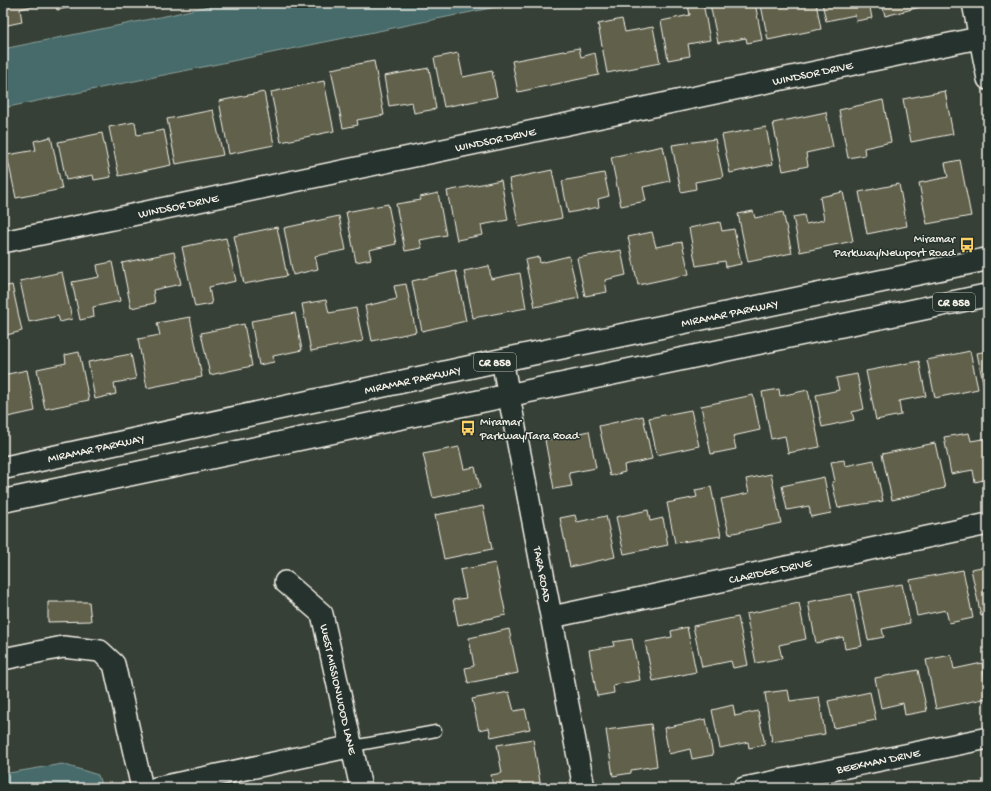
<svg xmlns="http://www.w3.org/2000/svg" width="991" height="791" font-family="'Gochi Hand',sans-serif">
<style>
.water{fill:#466b6a;stroke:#8ca19c}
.building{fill:#60604b;stroke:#f4f1e8}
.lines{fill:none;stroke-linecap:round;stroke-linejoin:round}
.service-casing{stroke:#f4f1e8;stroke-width:13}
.minor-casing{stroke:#f4f1e8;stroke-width:24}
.primary-casing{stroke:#f4f1e8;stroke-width:25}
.service{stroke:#26332d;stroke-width:10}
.minor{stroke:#26332d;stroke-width:21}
.primary{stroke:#26332d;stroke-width:22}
.labels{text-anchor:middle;stroke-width:3;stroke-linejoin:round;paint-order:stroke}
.shield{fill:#26332d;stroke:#b6b8b0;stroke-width:1}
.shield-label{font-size:11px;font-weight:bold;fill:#f4f1e8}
.street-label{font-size:12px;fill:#f4f1e8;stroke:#26332d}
.poi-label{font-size:12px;fill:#f4f1e8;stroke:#26332d;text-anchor:end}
</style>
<rect width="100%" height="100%" fill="#374036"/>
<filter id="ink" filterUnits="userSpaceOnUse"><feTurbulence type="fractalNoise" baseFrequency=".025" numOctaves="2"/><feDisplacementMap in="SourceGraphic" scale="8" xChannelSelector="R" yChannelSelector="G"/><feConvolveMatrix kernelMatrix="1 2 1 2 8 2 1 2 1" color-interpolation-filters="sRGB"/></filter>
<g filter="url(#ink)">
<path class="water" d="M221 3H515L3 108V49L170 15Z
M62 764 98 775 102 788H3V774Z"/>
<path class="building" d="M3 3H46L20 9 22 22 3 26Z
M56 3H92L57 10Z
M703 3 710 40 688 44 690 56 668 60 661 21 690 15 688 5Z
M717 3H755L762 40 747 43 746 38 718 43 710 4Z
M769 3H816L821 29 768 40 761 5Z
M822 3H869L872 18 856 21 855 15 826 21Z
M882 3H927L928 5 885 16Z
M622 19 625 32 653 27 660 63 607 73 598 24Z
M579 48 581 57 595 53 599 75 518 92 512 61Z
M458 53 463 77 492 71 497 97 444 107 434 58Z
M374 61 384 115 357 120 358 125 343 128 331 69Z
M429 68 436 109 414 113 412 102 389 106 384 76Z
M324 81 334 131 281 142 271 92Z
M945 91 953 134 911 142 903 99Z
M264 92 274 145 229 154 219 101Z
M883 100 891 142 864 148 865 155 848 158 839 110Z
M213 110 223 155 176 164 167 119Z
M826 112 833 147 806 153 808 166 783 171 773 123Z
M135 122 137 135 164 130 171 165 119 176 109 127Z
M766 127 773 164 730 173 722 135Z
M102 133 111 177 94 180 93 175 66 180 58 142Z
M51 137 62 189 16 198 7 155 36 150 34 141Z
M715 139 723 177 695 182 696 189 681 192 672 145Z
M663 146 670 181 643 187 646 201 621 206 611 157Z
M960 160 971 216 927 224 919 183 948 177 945 163Z
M552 170 562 218 519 227 509 179Z
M604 173 609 196 598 199 599 207 568 213 562 181Z
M501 180 508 220 481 225 483 235 457 240 447 191Z
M3 181 7 199 3 200Z
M899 184 907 226 867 234 859 192Z
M843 192 853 241 800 252 793 217 804 215 806 224 824 220 820 197Z
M438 193 446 235 420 240 422 248 405 251 396 204 421 200 420 197Z
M388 204 396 244 369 250 371 259 356 262 346 212Z
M753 211 755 218 783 212 792 253 748 262 738 214Z
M339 216 346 250 315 256 318 269 293 275 284 228Z
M720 222 722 231 734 229 741 264 726 267 725 261 696 266 689 228Z
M277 227 287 276 244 284 234 236Z
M652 232 656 247 682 242 689 274 638 285 628 237Z
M226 238 236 281 209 287 212 304 195 307 182 247Z
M621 250 626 275 605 280 607 292 585 296 577 258Z
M174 252 181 284 153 290 155 303 131 308 122 263Z
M569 256 579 298 535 307 525 260 539 257 540 263Z
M112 262 120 301 93 307 94 317 80 320 72 282 99 277 97 265Z
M489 266 491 279 520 273 526 308 473 318 464 271Z
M456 271 466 321 422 331 412 281Z
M62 272 72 319 60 322 58 316 29 322 20 281Z
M406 284 416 332 372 341 365 306 397 299 394 286Z
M12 285 22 331 3 336V287Z
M326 300 329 313 356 308 363 341 311 351 302 304Z
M295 313 302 350 273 356 274 362 259 365 251 321Z
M190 317 202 377 147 388 138 339 160 335 157 323Z
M244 324 252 366 210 375 201 333Z
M970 351 978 389 935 398 927 360Z
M988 351V397H986L977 353Z
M79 352 89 400 45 409 37 369 66 363 65 355Z
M131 354 136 379 114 383 116 394 95 399 88 362Z
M919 361 926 396 899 401 901 415 876 420 866 371Z
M27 370 35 411 3 418V375Z
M857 374 864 409 852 412 854 420 822 427 816 395 839 390 836 378Z
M779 389 780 396 808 390 820 447 788 453 785 436 771 439 762 392Z
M753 395 760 430 733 436 736 449 711 454 701 406Z
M691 410 699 446 657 455 649 418Z
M643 416 652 459 624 465 625 472 610 476 599 426Z
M589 431 596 468 569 473 572 486 554 489 545 440Z
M969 433 971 441 988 438V479L975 482 973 470 951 474 944 437Z
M935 443 945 488 892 500 882 454Z
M459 447 464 469 475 467 480 488 433 498 423 454Z
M844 460 845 466 874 460 883 501 838 508 832 482 835 481 831 462Z
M771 474 781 523 729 534 721 499 749 493 746 479Z
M824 477 831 513 811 517 809 506 787 510 782 486Z
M711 487 721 536 675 543 667 503 697 497 695 490Z
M483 506 492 549 444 559 435 515Z
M648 510 650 521 663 518 668 545 624 554 616 517Z
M575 515 577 522 606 516 615 557 570 567 560 518Z
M495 563 506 615 458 625 453 600 466 598 460 570Z
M988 566V614L981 616 971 569Z
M963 570 973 618 949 623 946 610 917 616 910 580Z
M902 584 910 623 882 629 884 637 868 640 858 592Z
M852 594 862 646 845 649 843 637 816 643 808 602Z
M48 602H89L91 621 48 622Z
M799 603 806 639 779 645 782 658 756 663 746 614Z
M738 617 748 665 733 668 731 661 702 667 693 626Z
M687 627 696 672 653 681 645 642 672 637 671 631Z
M509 629 518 673 468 683 465 668 474 666 469 638Z
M632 639 640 680 613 685 614 693 597 696 589 650 614 646 613 642Z
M951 655 954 669 982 663 988 698 936 709 926 660Z
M918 670 927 711 905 715 903 703 881 708 875 678Z
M788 690 790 701 819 697 825 734 772 742 765 693Z
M509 692 514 711 525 709 530 729 491 737 489 728 479 730 472 699Z
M870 692 876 720 834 728 828 701Z
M733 705 735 716 758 711 765 745 749 748 748 742 720 748 712 710Z
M706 719 713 755 692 759 690 749 669 754 664 728Z
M651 724 657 766 631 770V773L613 776 606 730Z
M533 739 541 788H493L491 775 502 773 497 745Z"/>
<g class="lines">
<g class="service-casing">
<path id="service" d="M353 746 436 731"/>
</g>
<g class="minor-casing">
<g id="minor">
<path d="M973 3 988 79"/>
<path id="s1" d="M3 242 988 36"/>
<path id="s2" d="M502 360 584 788"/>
<path id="s3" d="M285 582 322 614 361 788"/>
<path id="s4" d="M552 617 988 524"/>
<path d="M3 659 63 647 100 651 114 664 142 788"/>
<path d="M156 788 353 746"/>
<path id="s5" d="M744 788 988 738"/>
</g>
</g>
<g class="primary-casing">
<g id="primary">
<path id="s6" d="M3 468 502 360 988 259"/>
<path d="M3 501 988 295"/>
</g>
</g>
<use href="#service" class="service"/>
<use href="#minor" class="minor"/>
<use href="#primary" class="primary"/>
</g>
</g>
<defs>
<g id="bus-bare" transform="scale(1.2)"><path d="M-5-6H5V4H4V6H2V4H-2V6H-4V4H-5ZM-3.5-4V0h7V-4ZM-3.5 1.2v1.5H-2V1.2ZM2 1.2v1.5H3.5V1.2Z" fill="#ffd166" stroke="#26332d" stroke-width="2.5" paint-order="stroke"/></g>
</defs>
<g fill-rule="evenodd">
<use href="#bus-bare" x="967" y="245"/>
<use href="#bus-bare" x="468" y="428"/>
</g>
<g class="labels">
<g class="shield">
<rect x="933" y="293" width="42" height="18" rx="3"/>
<rect x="474" y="353" width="42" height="18" rx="3"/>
</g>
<g class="shield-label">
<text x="954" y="306">CR 858</text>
<text x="495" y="366">CR 858</text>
</g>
<g class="street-label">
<text dy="4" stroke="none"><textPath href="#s1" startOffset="827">WINDSOR DRIVE</textPath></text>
<text dy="4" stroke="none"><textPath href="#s1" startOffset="503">WINDSOR DRIVE</textPath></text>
<text dy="4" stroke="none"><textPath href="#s1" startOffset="179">WINDSOR DRIVE</textPath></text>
<text dy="4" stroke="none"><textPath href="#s6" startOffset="743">MIRAMAR PARKWAY</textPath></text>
<text dy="4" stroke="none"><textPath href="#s6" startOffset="419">MIRAMAR PARKWAY</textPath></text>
<text dy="4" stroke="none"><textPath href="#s6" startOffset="95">MIRAMAR PARKWAY</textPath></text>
<text dy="4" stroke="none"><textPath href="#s4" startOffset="223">CLARIDGE DRIVE</textPath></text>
<text dy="4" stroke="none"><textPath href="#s2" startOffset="218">TARA ROAD</textPath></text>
<text dy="4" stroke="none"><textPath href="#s3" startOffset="126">WEST MISSIONWOOD LANE</textPath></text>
<text dy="4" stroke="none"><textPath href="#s5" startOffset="137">BEEKMAN DRIVE</textPath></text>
</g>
<g class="poi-label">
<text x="955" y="242">Miramar<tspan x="955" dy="14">Parkway/Newport Road</tspan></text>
<text x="480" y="425" text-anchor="start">Miramar<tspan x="480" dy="14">Parkway/Tara Road</tspan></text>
</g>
</g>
<rect width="991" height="791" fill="none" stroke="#26332d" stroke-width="16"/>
<rect x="8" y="8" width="975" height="775" fill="none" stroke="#f4f1e8" stroke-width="1.5" filter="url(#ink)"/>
</svg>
